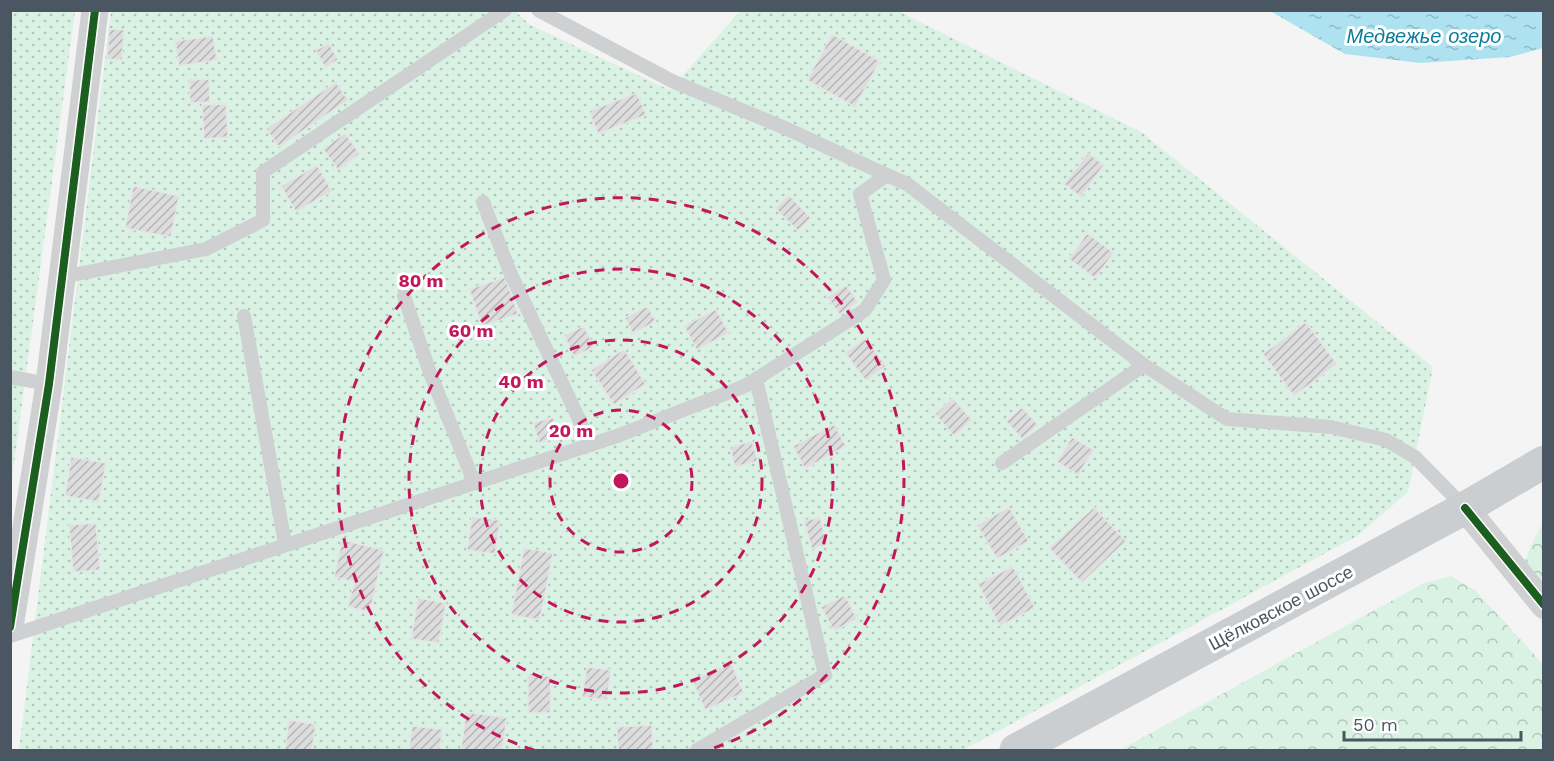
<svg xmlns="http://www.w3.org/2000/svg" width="1554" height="761" font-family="'Work Sans',sans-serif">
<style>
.forest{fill:url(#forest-crowns)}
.garden{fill:url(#garden-dots)}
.water{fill:url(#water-ripples)}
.building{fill:url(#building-hatch);stroke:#e5e6e7;stroke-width:1.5}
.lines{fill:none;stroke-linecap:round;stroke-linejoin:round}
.lane{stroke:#ced0d2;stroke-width:14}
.street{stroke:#ced0d2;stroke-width:27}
.primary{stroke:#caced1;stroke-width:33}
.cycleway-casing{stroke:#fff;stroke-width:11}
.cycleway{stroke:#1b5e20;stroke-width:8}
.ring{fill:none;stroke:#c2185b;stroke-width:3;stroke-dasharray:10 8}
.labels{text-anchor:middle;stroke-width:6;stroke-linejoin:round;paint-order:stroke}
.street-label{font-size:18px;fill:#4a5661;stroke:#fff}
.water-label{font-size:20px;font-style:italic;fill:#0c7c9b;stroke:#fff}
.centre{fill:#c2185b;stroke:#fff;stroke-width:3}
.ring-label{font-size:18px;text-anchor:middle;font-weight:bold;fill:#c2185b;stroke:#fff;stroke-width:6;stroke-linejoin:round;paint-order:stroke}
</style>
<defs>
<pattern id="forest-crowns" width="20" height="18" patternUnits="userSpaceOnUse" patternTransform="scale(1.5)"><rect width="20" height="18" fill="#d9f2e3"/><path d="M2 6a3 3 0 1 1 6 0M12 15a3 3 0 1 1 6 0" fill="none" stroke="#b2c7bb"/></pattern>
<pattern id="garden-dots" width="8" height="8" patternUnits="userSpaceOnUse" patternTransform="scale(1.5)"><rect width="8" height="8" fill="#d9f2e3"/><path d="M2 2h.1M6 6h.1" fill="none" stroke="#b2c7bb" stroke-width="1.8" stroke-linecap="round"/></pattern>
<pattern id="water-ripples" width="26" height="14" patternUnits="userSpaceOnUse" patternTransform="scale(1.5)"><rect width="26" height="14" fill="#aee2f0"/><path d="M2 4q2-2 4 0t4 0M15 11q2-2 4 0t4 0" fill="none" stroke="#90bac6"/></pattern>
<pattern id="building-hatch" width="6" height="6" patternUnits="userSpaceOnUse" patternTransform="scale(1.5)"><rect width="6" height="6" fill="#ddddde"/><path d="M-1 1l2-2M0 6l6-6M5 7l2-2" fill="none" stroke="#b5b6b7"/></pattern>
</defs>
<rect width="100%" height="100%" fill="#f4f4f4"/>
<path class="forest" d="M1543 523V625C1538 615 1527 602 1524 591 1519 566 1531 544 1543 523Z
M1451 576 1476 591 1543 664V750H1120L1424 583Z"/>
<path class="garden" d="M11 11H75L11 485Z
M111 11H515L530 25 670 90 740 11H898L1141 132 1433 367 1408 492 1357 536 963 750H19Z"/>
<path class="water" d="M1270 11H1543V48L1510 57 1420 63 1345 54Z"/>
<path class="building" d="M109 29 124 30 122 60 107 59Z
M832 34 880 61 855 107 807 80Z
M213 36 217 60 179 66 175 41Z
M329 43 338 60 325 68 316 50Z
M209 79 210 102 190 103 189 80Z
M336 82 348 100 279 147 266 129Z
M637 93 646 115 598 134 589 111Z
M226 104 228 137 204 139 202 105Z
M345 133 360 154 338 170 323 149Z
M1088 153 1104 165 1081 197 1064 184Z
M317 165 332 191 296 212 281 186Z
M133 186 179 196 171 237 125 228Z
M789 195 811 218 798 231 775 208Z
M1087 233 1114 253 1095 278 1069 259Z
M505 277 518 314 482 326 469 289Z
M846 285 858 302 840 315 827 297Z
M647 306 656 321 633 334 625 318Z
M716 309 729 333 697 350 684 326Z
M1306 322 1337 364 1294 396 1263 354Z
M584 326 594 347 574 357 564 335Z
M865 338 886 366 866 381 845 353Z
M624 349 646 384 614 405 591 370Z
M953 398 972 420 954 436 935 414Z
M1022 407 1038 425 1022 439 1006 421Z
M553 417 559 437 539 443 533 423Z
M834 424 846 446 805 469 793 446Z
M1072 437 1094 450 1078 475 1057 462Z
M752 441 758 461 735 467 730 447Z
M71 457 106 463 99 502 65 496Z
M1009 507 1029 541 997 559 977 525Z
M1094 507 1126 541 1082 583 1049 548Z
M472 517 500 520 495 554 467 550Z
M820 517 827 545 812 549 804 521Z
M96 523 100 570 73 572 69 525Z
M342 540 384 550 370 612 348 607 354 582 334 577Z
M524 548 553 553 540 620 511 615Z
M1013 566 1035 608 1000 626 978 584Z
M845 595 857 619 834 631 821 607Z
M418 598 446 603 439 643 411 639Z
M731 663 744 693 705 710 692 680Z
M587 667 611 670 607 700 582 697Z
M528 676H551L550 713H528Z
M466 712 507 718 502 750H461Z
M289 720 316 724 312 750H285Z
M652 725 653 750H618L617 727Z
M412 726 442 729 440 750H409Z"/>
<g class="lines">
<path class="lane" d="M538 10 672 81 785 128 887 175
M483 202 510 272 591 445
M62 277 206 249 263 220V172L505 10
M404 296 430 373 474 482
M244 316 285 544
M10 377 49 384
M1002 463 1144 365
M10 636 617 436 745 386 865 310 884 280 860 194 887 175 907 184 1144 365 1227 419 1331 427 1386 440 1415 457 1465 508
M697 750 825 675 756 379"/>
<path class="street" d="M1465 508 1544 605
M10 627 49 384 95 10"/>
<path class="primary" d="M1016 750 1465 508 1544 462"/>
<g class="cycleway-casing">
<path id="cycleway" d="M1465 508 1544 605
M10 627 49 384 95 10"/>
</g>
<use href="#cycleway" class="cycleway"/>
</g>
<g class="ring">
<circle cx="621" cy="481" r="71"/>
<circle cx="621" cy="481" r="141"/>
<circle cx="621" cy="481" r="212"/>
<path d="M534 750A283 283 0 1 1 708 750"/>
</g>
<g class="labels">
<g class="street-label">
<text transform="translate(1281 608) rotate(-28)" y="6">Щёлковское шоссе</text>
</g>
<g class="water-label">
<text x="1424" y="43">Медвежье озеро</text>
</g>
</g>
<circle cx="621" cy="481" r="9" class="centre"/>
<g class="ring-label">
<text x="421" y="287">80 m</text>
<text x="471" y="337">60 m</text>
<text x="521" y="388">40 m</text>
<text x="571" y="437">20 m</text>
</g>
<rect width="1554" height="761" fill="none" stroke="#4a5661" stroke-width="24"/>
<path d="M1344 731v9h177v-9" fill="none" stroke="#4a5661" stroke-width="3"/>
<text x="1353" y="731" font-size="18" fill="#4a5661" stroke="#ffffff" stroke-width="4.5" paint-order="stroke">50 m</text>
</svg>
